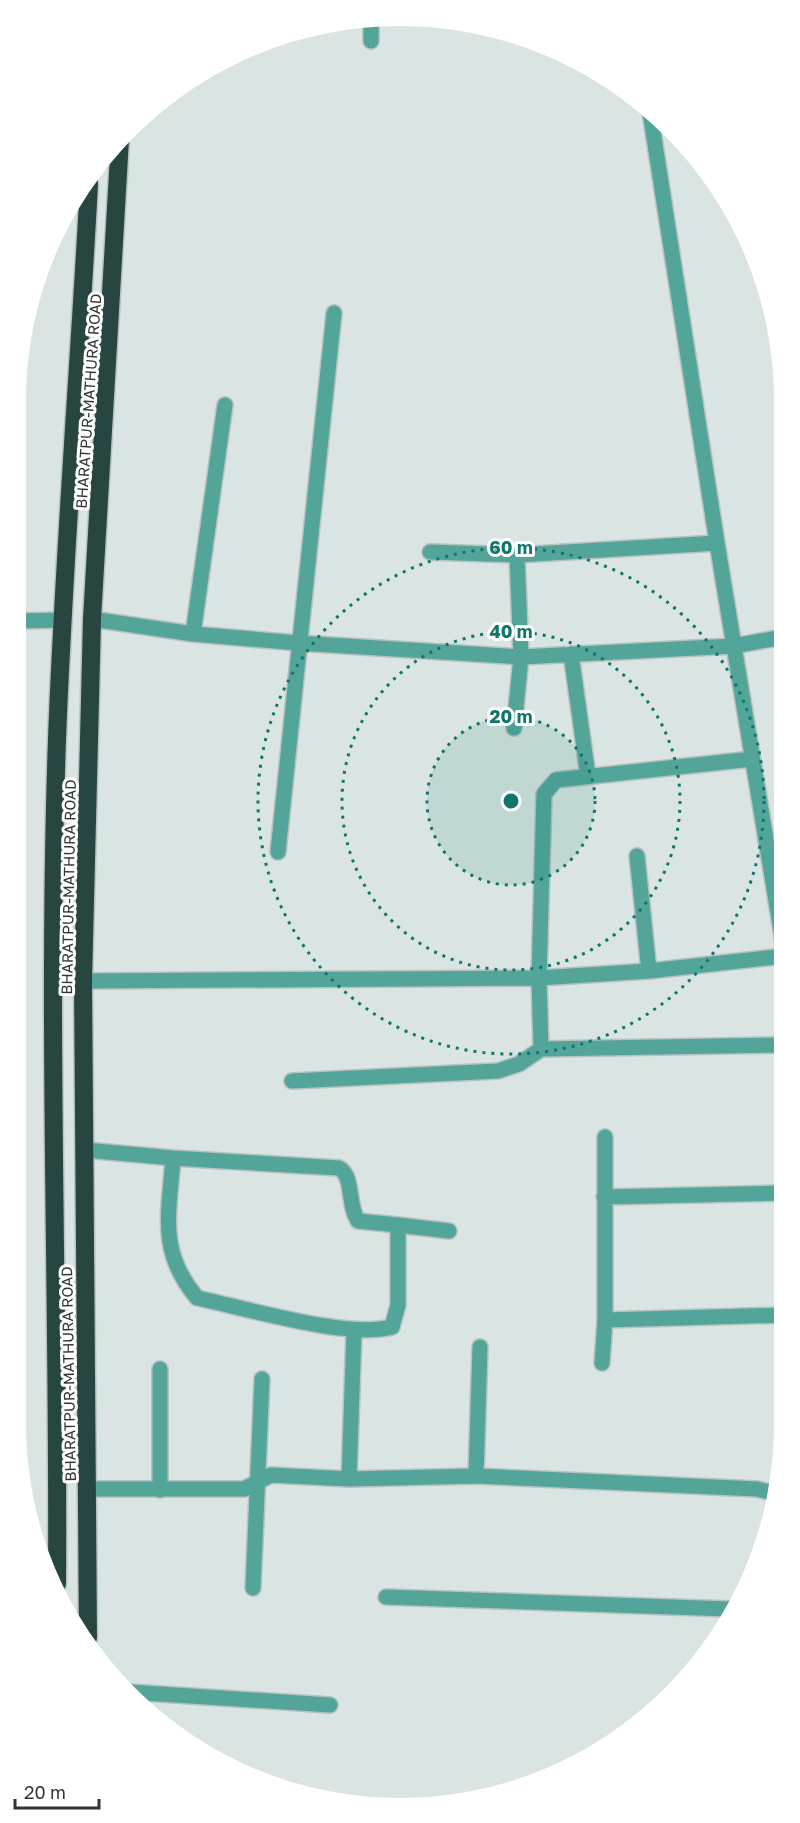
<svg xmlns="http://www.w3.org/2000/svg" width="800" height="1823" font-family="'Golos Text',sans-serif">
	<rect width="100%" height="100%" fill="#dae5e3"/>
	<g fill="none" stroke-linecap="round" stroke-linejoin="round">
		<defs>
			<path id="street" d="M371,41v-24
				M650,112l67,431 67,406
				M430,552l87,3 200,-12
				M92,619l101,15 105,9 223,14 213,-11 49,-9
				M15,621l49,-1
				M193,634l32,-229
				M571,654l17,122
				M514,728l7,-71 -4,-102
				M278,852l56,-539
				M637,856l12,115
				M83,981l456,-3 110,-7 135,-15
				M541,1049l243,-4
				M292,1081l206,-10 21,-7 22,-15 -2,-71 5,-184 12,-14 196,-21
				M85,1150l88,8 166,10c15,8 8,36 19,53l40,4
				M173,1158c-4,57 -15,93 24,140 48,10 151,41 195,29l6,-22v-80l51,6
				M604,1197l180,-4
				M605,1320l180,-5
				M602,1363l3,-43v-183
				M476,1476l4,-129
				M349,1479l5,-148
				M87,1489h157l27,-14 78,4 127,-3 281,13 16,4
				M160,1490v-121
				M253,1588l9,-209
				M386,1597l343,12
				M129,1692l201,13"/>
			<path id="highway" d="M57,1584c2,-281 -10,-563 0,-845 7,-185 22,-370 32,-555
				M88,1638l-5,-657 9,-362 28,-480"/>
		</defs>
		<use href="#street" stroke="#b8c2c0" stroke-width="18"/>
		<use href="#highway" stroke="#b8c2c0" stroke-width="21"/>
		<use href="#street" stroke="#53a59a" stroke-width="15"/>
		<use href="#highway" stroke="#284641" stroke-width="18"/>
	</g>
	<circle cx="511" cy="801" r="84" fill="#0f766e" fill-opacity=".12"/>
	<g fill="none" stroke="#0f766e" stroke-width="3" stroke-dasharray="3 6">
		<circle cx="511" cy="801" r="84"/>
		<circle cx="511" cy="801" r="169"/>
		<circle cx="511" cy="801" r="253"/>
	</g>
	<g text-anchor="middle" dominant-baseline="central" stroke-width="6" stroke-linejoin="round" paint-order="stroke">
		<g font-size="15" fill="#313535" stroke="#fff">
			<text transform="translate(88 401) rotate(-86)">BHARATPUR-MATHURA ROAD</text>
			<text transform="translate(68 887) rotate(-89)">BHARATPUR-MATHURA ROAD</text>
			<text transform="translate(68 1374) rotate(-91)">BHARATPUR-MATHURA ROAD</text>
		</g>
	</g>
	<path d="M0 0H800V1823H0ZM400 26H400A374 374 0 0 1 774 400V1424A374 374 0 0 1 400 1798H400A374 374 0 0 1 26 1424V400A374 374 0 0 1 400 26Z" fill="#fff" fill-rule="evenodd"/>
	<circle cx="511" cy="801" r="9" fill="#0f766e" stroke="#fff" stroke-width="3"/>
	<g font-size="18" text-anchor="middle" font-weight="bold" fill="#0f766e" stroke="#fff" stroke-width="6" stroke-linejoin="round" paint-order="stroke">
		<text x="511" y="554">60 m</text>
		<text x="511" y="638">40 m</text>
		<text x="511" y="723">20 m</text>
	</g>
	<path d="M15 1799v9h84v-9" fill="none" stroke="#313535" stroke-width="3"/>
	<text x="24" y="1799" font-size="18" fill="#313535" stroke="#ffffff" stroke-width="4.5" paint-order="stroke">20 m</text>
</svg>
